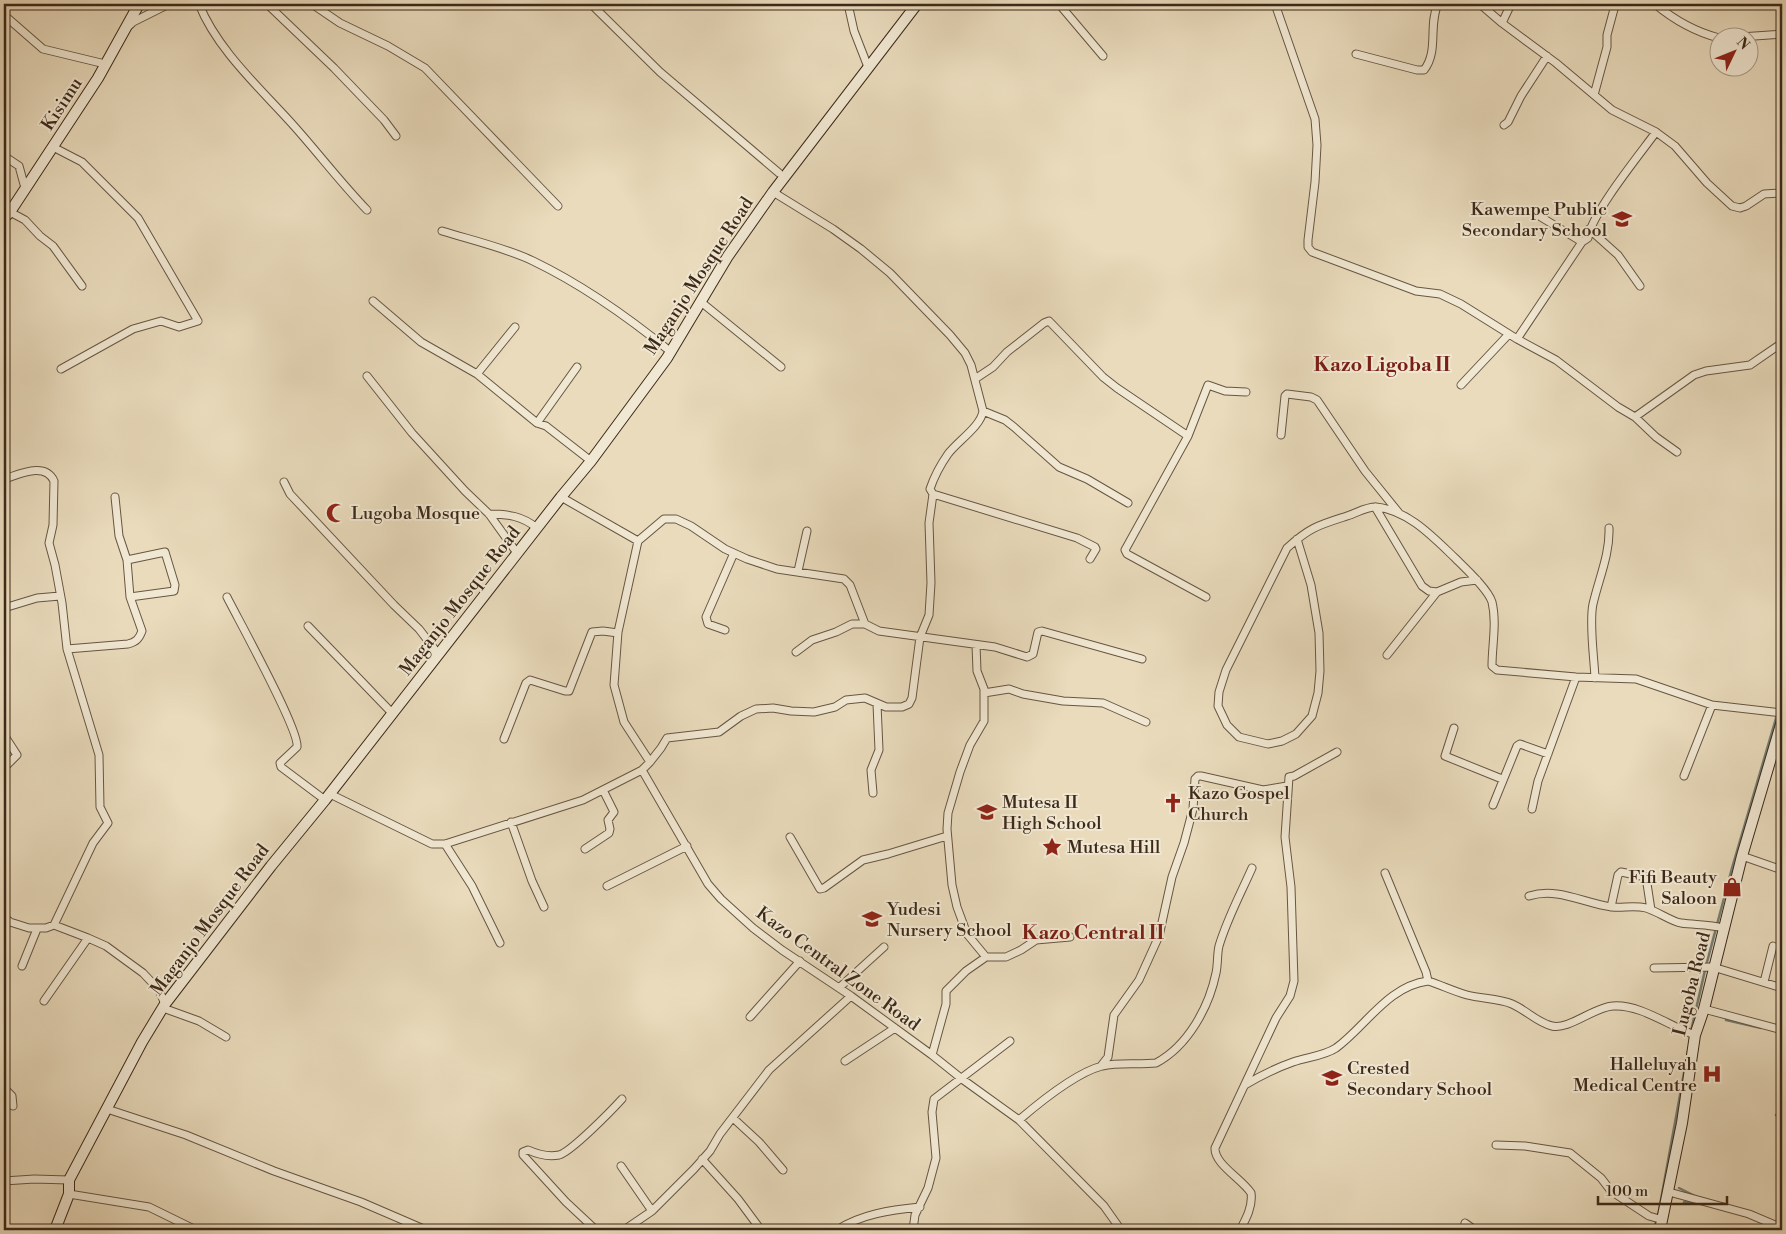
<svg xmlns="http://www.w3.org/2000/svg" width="1786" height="1234" font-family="'Libre Bodoni',serif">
	<rect width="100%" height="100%" fill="#e9dbbc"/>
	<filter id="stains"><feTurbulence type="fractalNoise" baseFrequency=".004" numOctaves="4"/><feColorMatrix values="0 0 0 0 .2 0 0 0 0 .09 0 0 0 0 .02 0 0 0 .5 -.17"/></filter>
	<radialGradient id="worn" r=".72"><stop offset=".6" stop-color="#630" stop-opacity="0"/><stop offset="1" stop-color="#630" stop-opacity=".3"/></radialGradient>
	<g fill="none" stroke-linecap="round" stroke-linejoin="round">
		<path stroke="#748078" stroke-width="2.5" d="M1726,1020l35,8
			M1691,1031l15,-65 26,-98 50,-170
			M1776,1115l6,1
			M1679,1188l16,8
			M1684,1202h11
			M1658,1216l30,-165
			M1654,1230l2,-8"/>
		<defs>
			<path id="street" d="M199,4c18,46 63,86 95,122 25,28 47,57 73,84
				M267,4l67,64 50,52 12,16
				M312,4l28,19 48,23 37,22 133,138
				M591,4l69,68 119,101
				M848,4l6,27 14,36
				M1059,4l44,52
				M1275,4l40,115 2,26 -2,37 -7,58v7l4,5 104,39 24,3 21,10 56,35 39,21 62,47 17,10 59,-42 12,-4 44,-6 32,-22
				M1480,4l22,19 54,40 56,47 44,22 19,14 32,37 25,23 8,2 6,-2 18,-12 18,-1
				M1655,4c18,15 41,28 64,34
				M4,15l39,34 58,14 3,3
				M1502,23l9,-19
				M130,25l3,-3 36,-18
				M1726,38l56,-4
				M1356,54l61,16h7c15,-19 4,-45 14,-66
				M1594,95l13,-48v-12l7,-26
				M1782,113l-1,8 1,15
				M1504,125l4,-3 13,-26 26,-40
				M53,147l29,15 56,56 60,103 -19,6 -18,-6 -28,8 -72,40
				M4,156l15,10 6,22
				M1531,211l51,31
				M10,212l15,8 15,16 13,10 29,40
				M1589,229l29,26 22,31
				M442,231c29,9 64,17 91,30 50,24 95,56 138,91
				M373,301l48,41 56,32 60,49 9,3 45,35
				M701,302l80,65
				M1517,339l65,-97 6,-4c3,-24 52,-84 68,-106
				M477,374l38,-47
				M367,376l45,57 53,58 24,23 28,39
				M975,379l18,-12 14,-15 37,-29 5,-2 54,56 14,11 71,48
				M1461,385l48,-51
				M983,411l22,9 9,7 45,40 28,12 41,24
				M1635,417l21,20 21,15
				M537,423l40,-56
				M1281,435l4,-39 2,-2 24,3 6,3 48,71 34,42
				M4,479c14,-4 41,-18 50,2l-1,44 -4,18 6,22 7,38 5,46 32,106 1,52 8,16 -15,20 -39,82
				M284,482l6,12 104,111 25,24 20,26
				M933,494l144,44 18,9 1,2 -6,10
				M561,497l77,44 26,-22h12l15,7 34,23 22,10 30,10 67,10 6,6 15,39 14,7 116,16 32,10 6,-3 5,-22 4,-1 100,28
				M1375,507l47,79 7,5 8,1
				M489,514c19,0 33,2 48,14
				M1297,539l14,46 8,48 1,38 -2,22 -6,23 -16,18 -14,7 -14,3 -29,-7 -12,-12 -9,-19 1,-14 7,-22 61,-122c23,-21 32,-23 60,-32 10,-3 18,-9 29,-9 32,3 57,30 79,51 10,10 33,31 37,44 5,21 0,43 0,64l5,4 79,7 60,2 76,26 70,8
				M638,541l-20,91 -4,53 10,37 26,40 -8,8
				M127,560l38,-8 10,33 -1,6 -44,6
				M798,571l9,-40
				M227,597c11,22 73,134 70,150l-17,16 1,4 44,33
				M1206,597l-79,-43 -2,-4 63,-114 20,-51 17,6 21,1
				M4,608l33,-10 23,-2
				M308,626l84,87
				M725,630l-17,-6 -2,-7 28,-64
				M976,645l1,26 7,18v32l-14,24 -10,27 -12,41 -1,16 5,56 5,22 10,27 19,23
				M67,649l61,-5c8,-2 11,-5 14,-13l-12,-34 -3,-37 -8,-24 -4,-39
				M796,652l16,-12 24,-8 16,-8h13
				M1387,655l50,-63 24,-10 16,-2
				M1595,678c-1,-21 -6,-56 -2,-74 6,-26 17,-50 16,-76
				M984,693l25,-4 14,5 40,7 40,2 43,19
				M1454,728l-9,28 57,23
				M4,735l13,20 -13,13
				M504,739l22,-56 4,-3 35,11h4l23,-59 11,-1 15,2
				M650,762l11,-14 6,-10 52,-6 22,-16 15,-7 17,-1 18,3 23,1 21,-5 11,-7 19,-2 21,9h16l7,-3 3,-6 8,-61 9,-22 2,-32 -2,-60 4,-29 -3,-5c4,-12 11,-25 18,-35 10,-13 33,-28 35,-43l-12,-46 -6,-12 -15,-18 -60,-62 -29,-24 -28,-20 -60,-37
				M1684,776l28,-71
				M873,793l-2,-23 8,-20 -2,-46
				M330,794l102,50h13l138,-44 59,-30 66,114 13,15 32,29 29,22 69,46 81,59 30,24 57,41 85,86 17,24
				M1493,805l24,-59 3,-2 28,10
				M1532,809l6,-28 38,-104
				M511,822l21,59 12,26
				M790,837l30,52 4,-1 39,-28 25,-6 59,-18
				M445,844l27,42 28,57
				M585,849l24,-16 1,-4 -2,-9 6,-8 -11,-22
				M1742,856l40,14
				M1385,873l41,99 2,9c13,4 25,10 39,14 15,4 31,3 45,9 14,6 26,19 40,22 17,4 42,-19 61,-20 27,-2 56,20 82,29
				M607,886l80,-40
				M1529,896c29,-9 54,7 83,11 12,1 22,-2 34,1 11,3 26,14 35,15 14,2 28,1 42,5
				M1611,907l7,-32 3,-3 25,5 5,33
				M4,917l6,5 19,6h17l8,-3 34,13 18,8 37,27 16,17 6,14
				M22,966l15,-37
				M1654,968l59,-1 69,21
				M1764,982l9,-36
				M840,987l44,-40
				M44,1001l44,-63
				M163,1008l36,13 27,16
				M1704,1009l78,21
				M750,1017l50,-56
				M932,1055l14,-51v-13l20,-20 20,-14h20l15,-7 15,-10 34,-3
				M845,1061l50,-33
				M1101,1066l7,-9 6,-42 25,-35 20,-44 13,-59 12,-34 9,-34 2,-30 3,-3h3l62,14 24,-4
				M1245,1085c15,-9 31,-17 48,-23 14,-5 31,-6 43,-14 30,-22 52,-62 92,-67
				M4,1088l8,8 1,10
				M107,1109l79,26 88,36 87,31 65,28
				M733,1118l26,24 24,28
				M1019,1120c21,-18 56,-47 83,-54 17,-4 36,-1 54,-3 32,-17 53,-56 60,-90 2,-9 1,-19 3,-27 8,-27 22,-53 33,-78
				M1496,1145l29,1 45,7 31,25 10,13 38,25 14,4
				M702,1159l36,40 23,31
				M621,1166l31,45
				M4,1181l30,-2 35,1
				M1669,1192l80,22 33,14
				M69,1194l80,13 47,23
				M1465,1223l10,7
				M596,1230l-30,-28 -43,-47v-3l5,-2c9,4 21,7 31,5 12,-3 53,-45 63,-56
				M624,1230l28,-19 42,-42 16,-18 10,-17 49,-64 82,-74
				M837,1230c24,-16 54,-20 83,-23
				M913,1230l2,-15 13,-27 8,-30 -4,-46 2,-13 76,-58
				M1240,1230c6,-11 13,-24 11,-37 -9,-14 -37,-29 -36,-45l61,-130 14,-22 4,-15 -3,-94 -6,-50 4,-60 5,-1 43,-24"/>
			<path id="secondary" d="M4,218l6,-6 88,-134 41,-74
				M55,1230l14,-36v-14l73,-138 23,-38 106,-138 54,-66 236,-303 30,-36 76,-103 61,-102 45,-64 144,-188
				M1660,1230l22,-107 13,-88 9,-26 38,-153 40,-135"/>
		</defs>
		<use href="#street" stroke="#675642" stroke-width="9"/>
		<use href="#secondary" stroke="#3c2919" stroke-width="12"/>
		<use href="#street" stroke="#f1e8d3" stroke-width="7"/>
		<use href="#secondary" stroke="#f1e8d3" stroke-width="10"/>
	</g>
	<defs>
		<symbol id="school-bare" viewBox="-9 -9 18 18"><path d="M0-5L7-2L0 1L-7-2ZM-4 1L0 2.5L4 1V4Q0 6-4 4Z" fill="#8f2418" stroke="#f1e8d3" stroke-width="2.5" paint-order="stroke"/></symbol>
		<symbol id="mosque-bare" viewBox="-9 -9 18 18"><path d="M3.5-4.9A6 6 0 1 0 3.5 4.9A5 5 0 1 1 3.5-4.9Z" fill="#8f2418" stroke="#f1e8d3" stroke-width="2.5" paint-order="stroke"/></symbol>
		<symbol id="church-bare" viewBox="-9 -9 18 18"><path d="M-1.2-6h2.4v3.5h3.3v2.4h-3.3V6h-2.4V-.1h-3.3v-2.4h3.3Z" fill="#8f2418" stroke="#f1e8d3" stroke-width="2.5" paint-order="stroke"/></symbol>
		<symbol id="sight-bare" viewBox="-9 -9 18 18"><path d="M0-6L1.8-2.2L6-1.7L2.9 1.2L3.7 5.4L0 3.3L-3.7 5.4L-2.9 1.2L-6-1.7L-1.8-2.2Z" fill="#8f2418" stroke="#f1e8d3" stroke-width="2.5" paint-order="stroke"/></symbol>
		<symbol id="shop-bare" viewBox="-9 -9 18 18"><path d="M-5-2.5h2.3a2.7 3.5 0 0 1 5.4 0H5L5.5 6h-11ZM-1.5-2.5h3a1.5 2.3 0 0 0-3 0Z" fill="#8f2418" stroke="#f1e8d3" stroke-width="2.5" paint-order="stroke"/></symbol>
		<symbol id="hospital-bare" viewBox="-9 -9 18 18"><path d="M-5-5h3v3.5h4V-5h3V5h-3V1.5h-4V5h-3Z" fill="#8f2418" stroke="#f1e8d3" stroke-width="2.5" paint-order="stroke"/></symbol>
	</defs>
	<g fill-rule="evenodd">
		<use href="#school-bare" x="1608" y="205" width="28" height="28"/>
		<use href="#mosque-bare" x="322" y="499" width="28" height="28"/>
		<use href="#church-bare" x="1159" y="789" width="28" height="28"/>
		<use href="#school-bare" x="973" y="798" width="28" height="28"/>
		<use href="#sight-bare" x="1038" y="833" width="28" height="28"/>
		<use href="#shop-bare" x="1718" y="873" width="28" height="28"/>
		<use href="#school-bare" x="858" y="905" width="28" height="28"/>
		<use href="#hospital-bare" x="1698" y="1060" width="28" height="28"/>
		<use href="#school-bare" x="1318" y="1064" width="28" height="28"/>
	</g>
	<g text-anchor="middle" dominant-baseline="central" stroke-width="4" stroke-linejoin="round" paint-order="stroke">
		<g font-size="18" fill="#3c2919" stroke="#f1e8d3">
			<text transform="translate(62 104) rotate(-57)">Kisimu</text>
			<text transform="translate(699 276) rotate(-57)">Maganjo Mosque Road</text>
			<text transform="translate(460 601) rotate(-52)">Maganjo Mosque Road</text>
			<text transform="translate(210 920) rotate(-53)">Maganjo Mosque Road</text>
			<text transform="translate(838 969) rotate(36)">Kazo Central Zone Road</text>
			<text transform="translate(1692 984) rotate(-76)">Lugoba Road</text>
		</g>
		<g font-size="18" fill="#3c2919" stroke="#f1e8d3" text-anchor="start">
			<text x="1607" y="209" text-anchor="end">Kawempe Public<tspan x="1607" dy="21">Secondary School</tspan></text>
			<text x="351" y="513">Lugoba Mosque</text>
			<text x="1188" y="793">Kazo Gospel<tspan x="1188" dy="21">Church</tspan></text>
			<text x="1002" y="802">Mutesa II<tspan x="1002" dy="21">High School</tspan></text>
			<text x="1067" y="847">Mutesa Hill</text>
			<text x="1717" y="877" text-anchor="end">Fifi Beauty<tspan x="1717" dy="21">Saloon</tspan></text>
			<text x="887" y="909">Yudesi<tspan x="887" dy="21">Nursery School</tspan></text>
			<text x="1697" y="1064" text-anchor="end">Halleluyah<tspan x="1697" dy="21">Medical Centre</tspan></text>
			<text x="1347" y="1068">Crested<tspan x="1347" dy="21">Secondary School</tspan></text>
		</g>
		<g font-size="20" font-weight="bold" fill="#7a1f14" stroke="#f1e8d3">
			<text x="1382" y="365">Kazo Ligoba II</text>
			<text x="1093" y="933">Kazo Central II</text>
		</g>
	</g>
	<rect width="1786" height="1234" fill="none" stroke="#e9dbbc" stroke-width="20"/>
	<rect x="5" y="5" width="1776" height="1224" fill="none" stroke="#3c2919" stroke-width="2.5"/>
	<rect x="10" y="10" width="1766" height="1214" fill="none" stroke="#3c2919"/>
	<g transform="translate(1734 52) rotate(47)"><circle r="24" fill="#f1e8d3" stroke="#a99c89"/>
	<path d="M0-4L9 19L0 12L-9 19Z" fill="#8f2418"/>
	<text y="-8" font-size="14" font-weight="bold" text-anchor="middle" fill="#3c2919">N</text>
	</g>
	<path d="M1598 1196v8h129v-8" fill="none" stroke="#3c2919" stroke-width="2.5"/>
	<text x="1606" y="1196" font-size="15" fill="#3c2919" stroke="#f1e8d3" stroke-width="4" paint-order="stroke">100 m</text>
	<rect width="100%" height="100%" filter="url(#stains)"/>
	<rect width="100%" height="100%" fill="url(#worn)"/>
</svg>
